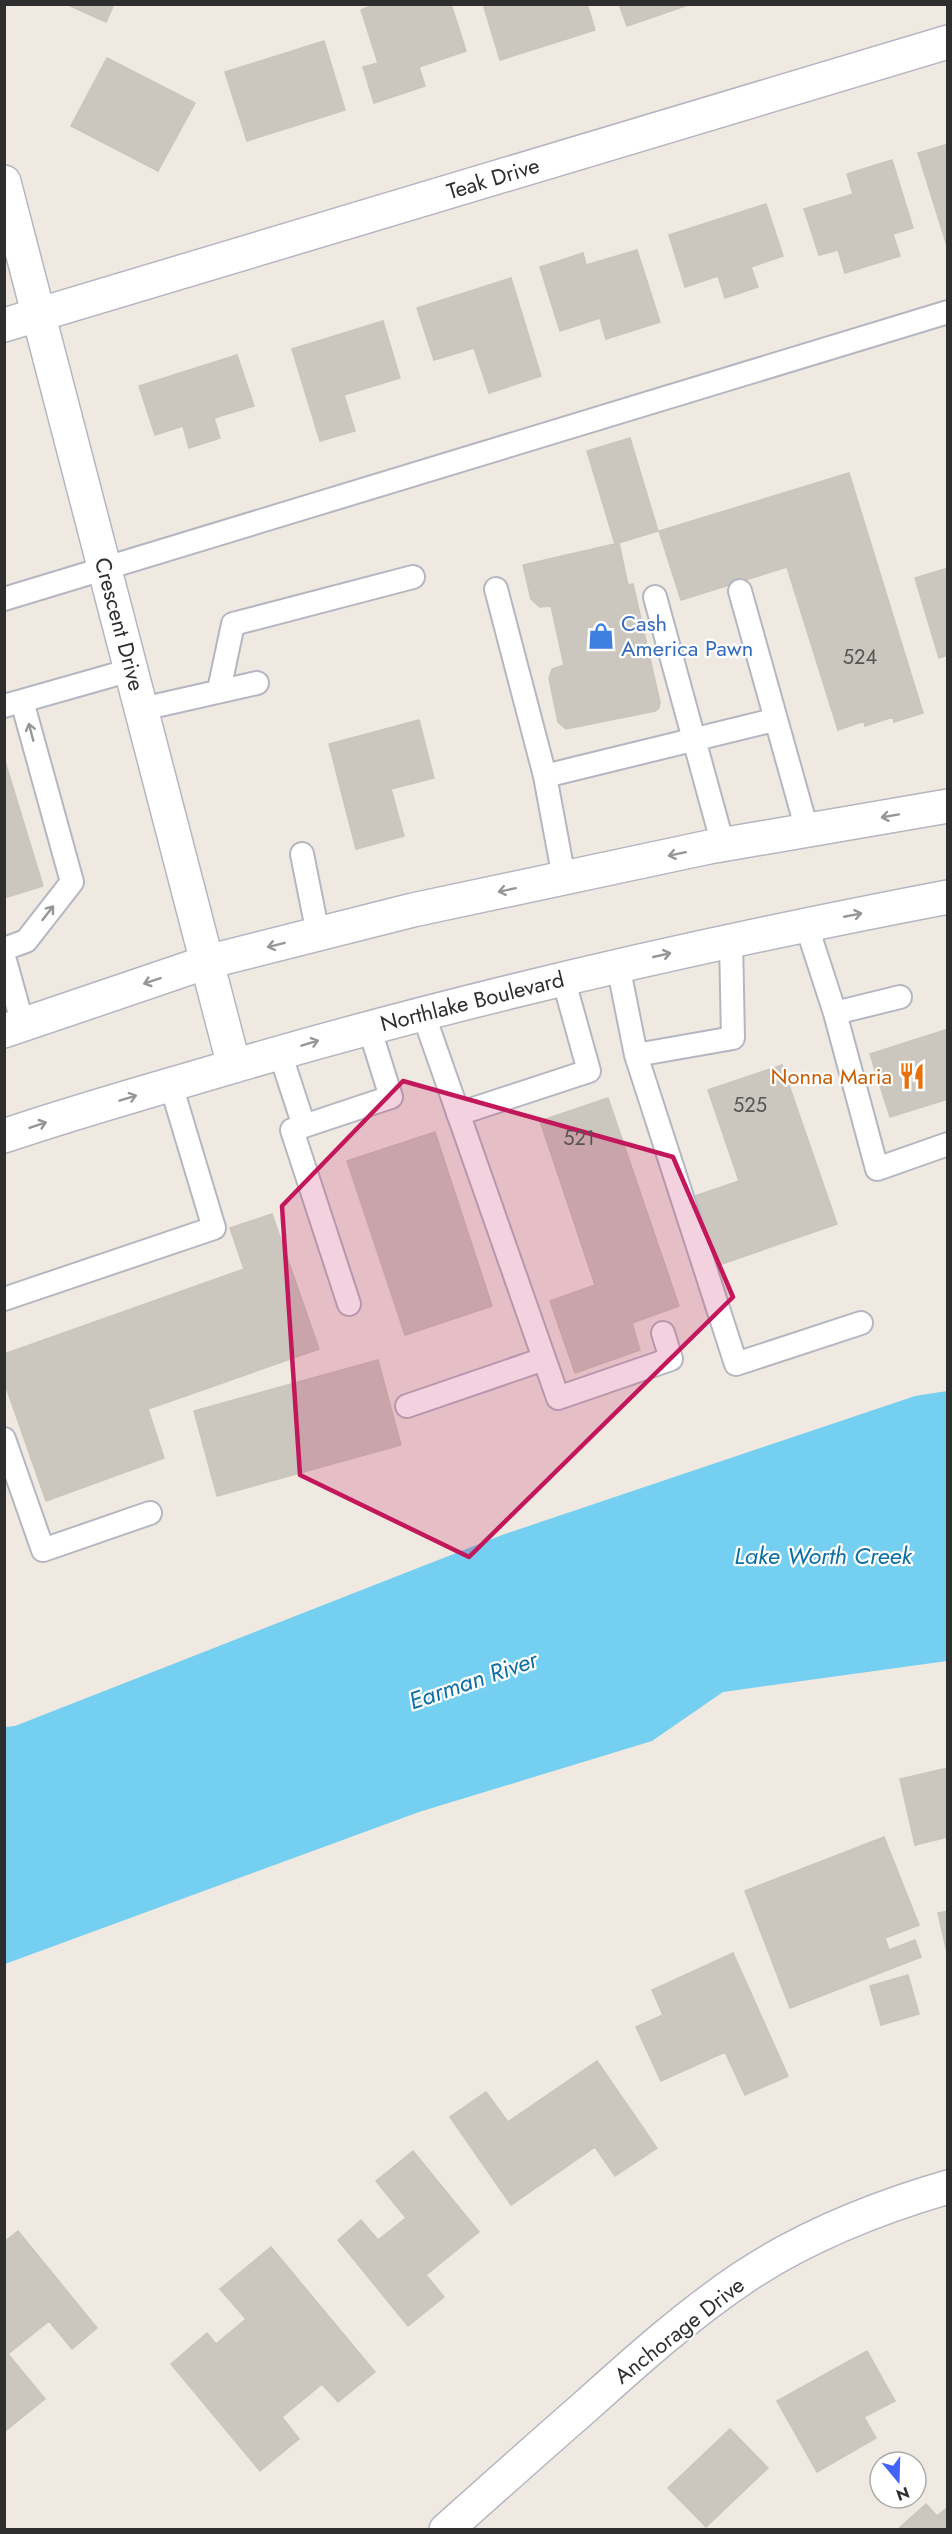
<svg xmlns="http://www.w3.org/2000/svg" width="952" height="2534" font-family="Jost,sans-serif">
	<rect width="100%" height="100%" fill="#efe9e1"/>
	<path fill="#75cff0" d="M947,1391v270l-224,31 -71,49 -233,71 -414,152v-237l10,-1 487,-191 413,-139z"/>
	<path fill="#cbc7bf" stroke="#cbc5ba" stroke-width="1.5" d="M66,4h48l-8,18z
		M376,4h75l15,47 -47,16 6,19 -51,17 -11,-36 15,-4 -17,-53z
		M493,4h94l8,26 -95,30 -16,-53z
		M619,4h72l-64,22z
		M324,41l21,69 -98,31 -22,-69z
		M107,58l88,45 -37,68 -87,-45z
		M948,144v105l-30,-96z
		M892,160l21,68 -20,6 7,22 -55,17 -7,-23 -19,5 -15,-46 49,-15 -6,-20z
		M766,204l17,52 -32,11 7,20 -33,11 -7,-22 -33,11 -16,-52z
		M637,250l23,72 -54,17 -6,-21 -40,13 -20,-64 43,-14 3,12z
		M511,278l30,98 -52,17 -15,-45 -40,12 -17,-52z
		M383,321l17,57 -56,17 11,36 -35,10 -28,-92z
		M237,355l17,51 -40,12 6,20 -31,10 -6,-22 -28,9 -16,-49z
		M630,438l28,93 -43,13 -28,-93z
		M849,473l74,240 -29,9 -1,-5 -28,9 -1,-5 -26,9 -51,-163 -106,33 -22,-69z
		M619,543l9,42 5,-1 27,118 -1,6 -4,3 -89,18 -8,-7 -9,-44 3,-9 12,-4 -13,-59 -11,1 -9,-8 -8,-34z
		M948,568v87l-9,3 -24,-80z
		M419,720l15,58 -43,11 13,47 -48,13 -27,-105z
		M4,758l39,128 -39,12z
		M948,1029v70l-58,18 -20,-63z
		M782,1065l55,159 -118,41 -24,-69 44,-15 -31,-91z
		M608,1098l71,208 -47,17 8,27 -65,23 -25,-72 45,-16 -55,-164z
		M435,1132l57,174 -87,29 -58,-174z
		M272,1214l47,135 -171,60 16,49 -118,43 -42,-120v-27l240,-85 -14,-41z
		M378,1360l23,85 -184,51 -23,-85z
		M948,1768v69l-33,8 -15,-66z
		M884,1837l35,88 -34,13 4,12 26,-10 6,17 -131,51 -45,-117z
		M948,1911v46l-10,-44z
		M733,1953l55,123 -43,19 -20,-43 -64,29 -25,-54 27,-12 -11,-25z
		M908,1975l11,39 -38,11 -11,-39z
		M597,2061l60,87 -42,28 -20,-29 -84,58 -61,-88 36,-25 22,30z
		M413,2151l66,81 -53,43 18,22 -36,29 -70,-86 23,-20 17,20 28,-22 -30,-37z
		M18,2231l79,97 -25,21 -23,-28 -41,33 37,45 -41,33v-190z
		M271,2247l104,125 -37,30 -16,-18 -40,33 17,22 -39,32 -89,-107 36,-31 9,11 30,-25 -26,-30z
		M867,2351l28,50 -31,16 12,21 -59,34 -40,-71z
		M730,2429l38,39 -62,59 -38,-39z
		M926,2504l11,12 11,-9v23h-51z"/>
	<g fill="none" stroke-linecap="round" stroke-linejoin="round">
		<defs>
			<path id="lane" d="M496,589l49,187
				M740,591l67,239
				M655,597l68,248
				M4,599l944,-287
				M219,690l14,-66 180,-47
				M4,706l127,-36
				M142,709l115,-26
				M302,854l16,80
				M564,878l-19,-102 229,-56
				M806,924l29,89 42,156 71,-25
				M4,949l22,-8 46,-59 -50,-181
				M4,957l19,68
				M618,965l18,90 97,-17 -2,-98
				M423,1013l135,385 113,-39 -8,-26
				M835,1013l65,-16
				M280,1053l24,73
				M636,1055l100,309 125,-41
				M458,1114l131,-43 -26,-93
				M4,1299l210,-71 -43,-143
				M349,1304l-57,-174 99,-33 -22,-70
				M407,1406l137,-47
				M4,1439l39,111 107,-37"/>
			<path id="street" d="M4,182l230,884
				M4,325l944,-283
				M446,2530c47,-42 93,-83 140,-124 50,-45 99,-89 155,-127 62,-42 135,-71 207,-92"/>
			<path id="secondary" d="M4,1031l203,-69 206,-52 296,-63 239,-41
				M4,1136c76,-26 153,-47 230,-70 235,-69 473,-123 714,-169"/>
		</defs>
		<use href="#lane" stroke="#b4b7c1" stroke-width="26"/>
		<use href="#street" stroke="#b4b7c1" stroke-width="36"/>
		<use href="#secondary" stroke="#b4b7c1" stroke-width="36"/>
		<use href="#lane" stroke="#fff" stroke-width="22"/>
		<use href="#street" stroke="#fff" stroke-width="33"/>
		<use href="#secondary" stroke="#fff" stroke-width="33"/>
	</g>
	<defs><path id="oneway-shaft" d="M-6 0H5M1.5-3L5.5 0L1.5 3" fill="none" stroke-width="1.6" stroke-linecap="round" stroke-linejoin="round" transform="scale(1.5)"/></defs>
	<g stroke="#969696">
		<use href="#oneway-shaft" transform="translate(31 732) rotate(-105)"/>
		<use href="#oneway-shaft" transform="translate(890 816) rotate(170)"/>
		<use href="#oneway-shaft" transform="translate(677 854) rotate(168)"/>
		<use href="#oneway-shaft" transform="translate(507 890) rotate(168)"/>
		<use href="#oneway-shaft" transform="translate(48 913) rotate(-52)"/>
		<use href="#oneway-shaft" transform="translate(853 915) rotate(-11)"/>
		<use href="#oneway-shaft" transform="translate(276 945) rotate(166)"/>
		<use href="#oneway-shaft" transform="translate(662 955) rotate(-13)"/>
		<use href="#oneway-shaft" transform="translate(152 981) rotate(161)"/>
		<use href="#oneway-shaft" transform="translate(310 1043) rotate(-17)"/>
		<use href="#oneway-shaft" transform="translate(128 1098) rotate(-17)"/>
		<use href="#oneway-shaft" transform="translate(38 1125) rotate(-19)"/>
	</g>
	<path fill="#c2185b" fill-opacity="0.2" stroke="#c2185b" stroke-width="4.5" stroke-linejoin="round" d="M403,1081l270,76 60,140 -264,260 -169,-82 -18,-269z"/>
	<defs>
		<symbol id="shop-bare" viewBox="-9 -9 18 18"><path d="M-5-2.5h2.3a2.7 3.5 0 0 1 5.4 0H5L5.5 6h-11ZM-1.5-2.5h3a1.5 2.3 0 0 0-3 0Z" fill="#3f7fe0" stroke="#fff" stroke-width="2.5" paint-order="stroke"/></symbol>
		<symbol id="restaurant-bare" viewBox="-9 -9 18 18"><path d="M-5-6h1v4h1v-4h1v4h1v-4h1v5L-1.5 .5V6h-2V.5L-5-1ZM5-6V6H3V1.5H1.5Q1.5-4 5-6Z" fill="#e8710a" stroke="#fff" stroke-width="2.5" paint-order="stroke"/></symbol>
	</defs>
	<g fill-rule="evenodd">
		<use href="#shop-bare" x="582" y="617" width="38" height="38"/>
		<use href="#restaurant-bare" x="893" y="1057" width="38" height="38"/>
	</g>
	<g text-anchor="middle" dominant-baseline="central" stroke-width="4.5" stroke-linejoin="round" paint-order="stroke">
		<g font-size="20" fill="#555452">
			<text x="860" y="657">524</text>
			<text x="750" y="1105">525</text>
			<text x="579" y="1138">521</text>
		</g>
		<g font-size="22" fill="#2e2e2e" stroke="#fff">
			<text transform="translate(493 178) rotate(-17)">Teak Drive</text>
			<text transform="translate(120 624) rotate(75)">Crescent Drive</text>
			<text transform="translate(472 1001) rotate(-14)">Northlake Boulevard</text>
			<text transform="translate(679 2330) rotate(-38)">Anchorage Drive</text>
		</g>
		<g font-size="22" fill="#366cbe" stroke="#fff" text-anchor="start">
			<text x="621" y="623">Cash<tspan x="621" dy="25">America Pawn</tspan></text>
		</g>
		<g font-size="22" fill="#c56008" stroke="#fff" text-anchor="end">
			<text x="892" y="1076">Nonna Maria</text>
		</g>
		<g font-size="24" font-style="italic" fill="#0d6fa3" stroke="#fff">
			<text x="823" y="1555">Lake Worth Creek</text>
			<text transform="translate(473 1680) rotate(-19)">Earman River</text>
		</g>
	</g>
	<rect width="952" height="2534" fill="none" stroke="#2e2e2e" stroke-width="12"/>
	<g transform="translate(898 2480) rotate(161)"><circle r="28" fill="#ffffff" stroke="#ababab" stroke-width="1.5"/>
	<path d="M0-4.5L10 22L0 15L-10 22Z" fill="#4264fb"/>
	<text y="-9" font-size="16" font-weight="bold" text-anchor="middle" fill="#2e2e2e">N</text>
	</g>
</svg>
